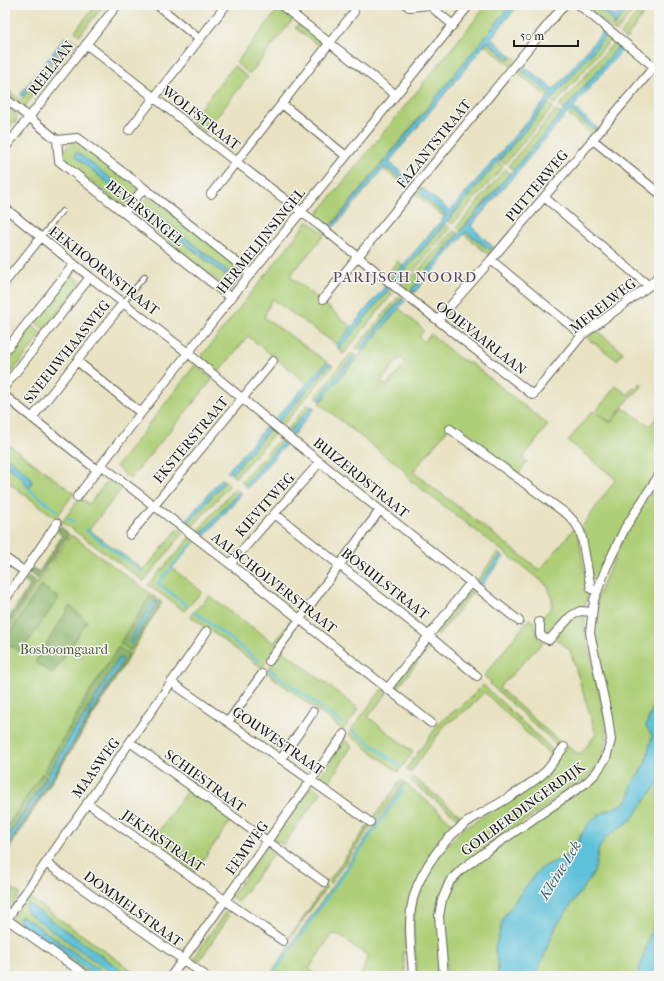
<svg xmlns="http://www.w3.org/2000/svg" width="664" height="981" font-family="'IM FELL French Canon',serif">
	<rect width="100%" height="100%" fill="#f6f6f2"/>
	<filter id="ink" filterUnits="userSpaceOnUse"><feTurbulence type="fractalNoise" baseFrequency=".025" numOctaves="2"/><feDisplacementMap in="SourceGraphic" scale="8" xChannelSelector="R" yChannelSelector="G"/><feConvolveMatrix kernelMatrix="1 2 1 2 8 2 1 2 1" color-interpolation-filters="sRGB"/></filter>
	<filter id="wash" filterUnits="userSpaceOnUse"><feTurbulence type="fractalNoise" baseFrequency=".012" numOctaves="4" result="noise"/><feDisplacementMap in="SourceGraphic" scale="16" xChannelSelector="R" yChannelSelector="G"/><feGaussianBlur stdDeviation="0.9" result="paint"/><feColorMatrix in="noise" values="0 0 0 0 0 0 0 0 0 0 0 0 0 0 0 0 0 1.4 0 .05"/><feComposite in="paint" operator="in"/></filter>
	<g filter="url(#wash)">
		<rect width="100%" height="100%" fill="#e9e3c4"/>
		<path fill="#aecf77" stroke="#65764a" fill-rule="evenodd" d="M96,5h8l-24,30 -5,-4z
			M487,5h24l-182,223 -14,-11z
			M584,5h10l20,16v5l16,-21h8l-22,27z
			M643,5h7l-24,34 -6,-4z
			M280,7l14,11 -44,56 -14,-11z
			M299,24l25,19 -3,4 -26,-19z
			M603,29l10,8 -58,67 -4,-4 55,-64 -2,-3 -3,-1z
			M71,38l4,4 -51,65 -19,-15v-4l16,12z
			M616,40l9,8 -2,3v-2l-5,-2 -55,64 -4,-5z
			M487,42l21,17h2l1,-3 6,3 -6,7 -26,-21z
			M518,63l6,3 -3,1v3l30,24 -3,3 -33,-26z
			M234,66l14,11 -44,56 -14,-12z
			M548,103l5,4 -48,57 -5,-4z
			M5,106l12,10 -1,7 -3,-1 -8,10v-15l1,-2 -1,-1z
			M570,110l23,19 3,-2 2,3 -6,5 -25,-22z
			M555,111l6,3 -48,56 -4,-5z
			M78,140l61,49 -15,19 -61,-50 -1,-5 10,-12z
			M498,161l5,6 -50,57 -5,-3z
			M385,167l23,16 2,-3 6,3 -5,6 -28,-20z
			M505,169l5,4 -50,58 -3,-4z
			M418,187l6,3h-3l-1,3 26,22 -2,2 -30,-24z
			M149,196l96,76 -15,19 -96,-76zM154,212l75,60v1l-3,3 -75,-59 -1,-3z
			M308,221l17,13 -35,42 62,51 -15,18 -65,-46 -8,18 63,45 -19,22 -60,-48 -30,37 -18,-15z
			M445,224l5,4 -49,58 -15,-11 12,-14 5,5 -10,11 4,2z
			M453,231l5,2 -47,57 4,2 -3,2 -8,-7z
			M466,232l24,18 2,-4 4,3 -6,7 -26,-22z
			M71,275l10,7 -36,48 -11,-9z
			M389,289l4,4 -50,62 -4,-6z
			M399,296l3,1 -43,52 -4,-1z
			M399,308l25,22 -5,7 5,5 7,-8 28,24 13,6 76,61 -25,33 4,4 -9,12 -68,-48 -37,46 127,98 36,-44 1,2 12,66 -5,13 1,25 20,86 2,22 -4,17 -9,14 -10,9 -101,70 -44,48 2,78h-24l-4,-52 3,-24 6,-17 10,-19 15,-19 16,-16 60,-37 44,-46 13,9 16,-21 -26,-84 -16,-13 -12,-5 -2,-13 12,-12v-8l-4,-13 -138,-106c-5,-9 -11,-18 -21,-21l-70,-56zM400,358l6,6 -20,22 -6,-4z
			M30,324l12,10 -37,47v-25z
			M596,330l27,22 -6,8 -30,-22z
			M351,353l3,2 -36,44 -3,-3z
			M330,364l3,2 -51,60 -4,-3z
			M195,365l18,14 -83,100 -14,-12z
			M640,383l3,2 -8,9h-2l-23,28 -14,-11 20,-25 12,9 5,-8 2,2z
			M308,404l3,3 -22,25 -3,-1z
			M623,408l27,18 9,-12v57l-13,17 -49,94 -4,-2 -12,-52 35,-49 -48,-38 24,-30 19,12z
			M270,429l5,4 -40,45 -3,-4z
			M279,440l4,1 -39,44 -3,-4z
			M5,442l69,51 -18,25 -51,-38z
			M110,478l13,9 -34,43 55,40 34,-41 5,4 -39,48 -82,-59 18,-24 9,6z
			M225,481l5,4 -39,43 -5,-2z
			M659,481v211l-13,33 6,10 -6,27 -14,23 -2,10 -4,7 -8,5 -13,4 -24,23 -6,14 -4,6 -28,13 -7,6 -32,43 -9,33 3,19 -1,8h-49c-2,-18 -6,-41 -6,-59 1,-17 11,-33 22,-46l124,-86 25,-44 -20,-110 5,-36 29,-65z
			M235,488l4,4 -40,44 -3,-3z
			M71,535l91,67 -53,88 -104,166v-223l31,-48z
			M190,538l5,4 -23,26 30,24 -18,19 -36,-26z
			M497,553l4,3 -22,27 -3,-1z
			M471,589l3,2 -36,45 -3,-3z
			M209,596l65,47 18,-24 3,4 -33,45 -72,-52z
			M529,619l5,3 4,14 5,6 -44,46 61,54 -3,3 -67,-61 1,-2 -7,-6z
			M429,642l2,2 -36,48 -3,-3z
			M282,650l77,59 -16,21 -77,-58z
			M483,685l73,68 -4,4 -68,-65 -15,16 -24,17 -35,48 -4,-4 35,-48 24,-18z
			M382,689l5,4 -19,24 45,35 -15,20 -50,-38z
			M346,741l6,5 -25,40 -10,-6z
			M413,777l48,39 -2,3 -48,-38z
			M401,780l3,2 -30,41 -3,-2z
			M659,782v126l-22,68h-101l20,-50 38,-53 5,-25 7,-11 25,-17z
			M405,783l53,45 -23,25 -27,61 -3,18 3,22 -5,-2 3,24h-45l7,-20 -31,-22 -6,1 -22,34 9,7h-49z
			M312,785l9,8 -38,52 -11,-6z
			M189,788l43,31 -38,54 -43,-31z
			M369,824l2,2 -41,58 -2,-2z
			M267,846l7,7 -36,49 -7,-5z
			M5,883l15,11 -15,22z
			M325,885l2,2 -39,54h-2l12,-15z
			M27,896l113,80h-10l-105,-65 91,65h-9l-75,-54 -11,-6 1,7 74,53h-5l-80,-57z
			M225,912l4,4 -31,47 -4,-5z"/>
		<path fill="#8ab268" stroke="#536742" d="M60,526l9,8 -31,45 -10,-7 4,-4 7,4 23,-36 -5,-5z
			M28,577l8,5 -31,48v-6l25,-39 -6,-4z
			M41,585l18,13 -38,54 -16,-9v-3z
			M150,596l11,8 -31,47 -10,-8z
			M70,606l17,15 -34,53 -18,-12z
			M118,647l11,7 -36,60 -2,-1 30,-55h-2l-31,53 -7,-5z
			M80,709l7,4 -13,18 -25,43 -5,-3z
			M90,715l2,1 -38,62 -2,-1z
			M42,773l5,4 -37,57 -5,-4z
			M50,779l2,1 -36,57 -2,-1z"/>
		<path fill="#5dc1da" stroke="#3c6e7b" d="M511,5h7l-27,33 20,18v2l-3,1 -18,-16 -3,-1 -98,120 21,18v2l-2,1 -23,-16 -49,58 -4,3 -1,-1z
			M594,5h7l14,12 10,-12h5l-16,21 -2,-1 2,-3v-1z
			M602,33h2l2,3 -209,243h-2l-2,-2 53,-62 -27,-22 2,-3h3l26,21 101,-117 -30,-24v-3l3,-1 30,24z
			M65,37l2,2 -45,58 -2,-2z
			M619,46l4,3 -50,58 23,20 -2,3 -24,-20 -99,116 21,20 -2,4 -24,-18 -51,60 -4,-2z
			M77,152l47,37 -1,4h-3l-42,-34 -3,-3 1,-3z
			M152,212l77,60 -2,4 -76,-59 -1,-3z
			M386,285l3,4 -50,61 -2,-5z
			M403,297l2,4 -40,47 -3,3 -3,-2z
			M354,355l3,1 -36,45 -3,-2z
			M327,362l3,2 -53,60 -4,-3z
			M312,406l3,2 -22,27 -4,-3z
			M267,426l3,3 -38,45 -5,-2z
			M284,440l4,2 -41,46 -3,-3z
			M5,456l24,19 3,7 -3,7c-6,-11 -13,-17 -24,-24z
			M221,479l4,2 -39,45 -3,-2z
			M239,492l3,2 -39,44 -4,-2z
			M501,555l3,2 -23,29 -3,-2z
			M154,601l3,2 -26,41 -2,-2z
			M119,658l4,2 -70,116 -5,6 -43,69v-9l35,-53 34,-58 12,-16z
			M659,692v90l-28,38 -25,17 -7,11 -5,25 -38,53 -20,50h-39l1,-8 -3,-19 9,-33 32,-43 7,-6 28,-13 4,-6 12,-23 10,-9 29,-14 4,-7 2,-10 14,-23 6,-26 -6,-10z
			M27,905h3l100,71h-14l-91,-65v-2z
			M659,908v68h-22z
			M21,916l11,6 75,54h-11l-75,-53 -2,-4z"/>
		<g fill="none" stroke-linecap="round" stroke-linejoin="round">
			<path stroke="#5dc1da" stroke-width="2.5" d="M29,489l28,22
				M68,518l6,4
				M85,529l58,43
				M187,606l-29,-23 33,-38
				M195,612l64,49
				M269,669l73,54
				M353,731l47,35
				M272,976l132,-188"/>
		</g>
	</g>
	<g filter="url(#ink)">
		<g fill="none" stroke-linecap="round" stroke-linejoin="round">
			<defs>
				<path id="lane" d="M41,237l21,-26
					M123,303l22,-27"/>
				<path id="street" d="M157,5l42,34
					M281,5l115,90
					M407,5l2,2 20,-2 24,20
					M579,5l80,66
					M86,44l150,118 84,64 79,64 134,105 49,-60 67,-49 10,-11
					M5,98l52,42
					M282,104l64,52
					M129,130l97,-125
					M593,140l66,53
					M5,148l112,-143
					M211,194l143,-182
					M544,197l105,89
					M5,208l85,69 98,76 93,78 238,190
					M124,213l20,-25
					M491,260l91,75
					M5,282l36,-45
					M231,298l-172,-137 -2,-21 20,-2 67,50 107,86
					M323,299l241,-294
					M438,320l53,-60 163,-193
					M5,351l69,-87
					M77,361l64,52
					M5,386l85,-109
					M5,396l92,74
					M32,418l91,-115
					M450,429l118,86c7,7 12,13 14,23l9,51 6,2
					M101,465l129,99 201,159
					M77,497l64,-84 90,-115 238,-293
					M275,514l154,122 48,40
					M130,535l143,-174
					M5,558l19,13
					M230,564l90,-102
					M5,600l52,-77
					M539,622l1,3v10l4,3 5,2 22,-24 9,-5 12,1
					M269,661l111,-151
					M171,682l199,140
					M387,689l84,-107
					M228,722l34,-48
					M130,742l194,140
					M281,759l32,-47
					M87,803l196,138
					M46,863l160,113
					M5,918l82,58
					M7,919l200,-288
					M171,976l173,-242
					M413,976c-1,-22 -5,-44 -2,-67 4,-30 27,-64 51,-83 11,-9 24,-15 36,-22 16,-10 34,-20 48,-33 6,-7 12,-16 18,-24
					M444,976l-5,-60 3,-16 8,-19 12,-12 23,-17 101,-69 10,-10 10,-15 5,-18 -3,-22 -18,-85 4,-33 12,-32 19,-40 34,-53"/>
			</defs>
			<use href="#lane" stroke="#646257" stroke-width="6"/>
			<use href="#street" stroke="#646257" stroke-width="10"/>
			<use href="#lane" stroke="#fff" stroke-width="4"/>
			<use href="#street" stroke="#fff" stroke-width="8"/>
		</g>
	</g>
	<g text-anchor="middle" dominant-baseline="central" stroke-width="3" stroke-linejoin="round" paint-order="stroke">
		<g font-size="14" fill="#1c1c1c" stroke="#f6f6f2">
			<text transform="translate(51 68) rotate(-52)">REELAAN</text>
			<text transform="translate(201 118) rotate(38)">WOLFSTRAAT</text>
			<text transform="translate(434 144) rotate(-51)">FAZANTSTRAAT</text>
			<text transform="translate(537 186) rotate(-50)">PUTTERWEG</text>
			<text transform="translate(145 213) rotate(39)">BEVERSINGEL</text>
			<text transform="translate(261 241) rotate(-51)">HERMELIJNSINGEL</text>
			<text transform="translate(104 271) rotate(38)">EEKHOORNSTRAAT</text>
			<text transform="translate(603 306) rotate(-38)">MERELWEG</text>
			<text transform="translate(481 338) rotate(38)">OOIEVAARLAAN</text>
			<text transform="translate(67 352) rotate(-51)">SNEEUWHAASWEG</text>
			<text transform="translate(191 440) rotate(-50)">EKSTERSTRAAT</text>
			<text transform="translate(361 478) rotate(39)">BUIZERDSTRAAT</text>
			<text transform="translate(265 505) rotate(-48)">KIEVITWEG</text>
			<text transform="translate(274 583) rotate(38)">AALSCHOLVERSTRAAT</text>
			<text transform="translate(385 584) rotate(38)">BOSUILSTRAAT</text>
			<text transform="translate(278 741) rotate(35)">GOUWESTRAAT</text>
			<text transform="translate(96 768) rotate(-54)">MAASWEG</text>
			<text transform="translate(205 781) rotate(36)">SCHIESTRAAT</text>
			<text transform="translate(523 809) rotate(-36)">GOILBERDINGERDIJK</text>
			<text transform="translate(163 841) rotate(35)">JEKERSTRAAT</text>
			<text transform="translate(247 848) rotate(-54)">EEMWEG</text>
			<text transform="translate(133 909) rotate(36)">DOMMELSTRAAT</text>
		</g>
		<g font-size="14" fill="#4f5b3c" stroke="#f6f6f2">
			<text x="64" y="649">Bosboomgaard</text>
		</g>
		<g font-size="15" letter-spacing="1" fill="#5e4659" stroke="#f6f6f2">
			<text x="405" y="277">PARIJSCH NOORD</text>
		</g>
		<g font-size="15" font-style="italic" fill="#365e68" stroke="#f6f6f2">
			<text transform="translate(560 870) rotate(-58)">Kleine Lek</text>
		</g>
	</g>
	<rect width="664" height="981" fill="none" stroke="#f6f6f2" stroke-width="20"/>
	<path d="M514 40v6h64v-6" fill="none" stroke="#1c1c1c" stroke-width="2"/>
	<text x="520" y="40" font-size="12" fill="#1c1c1c" stroke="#f6f6f2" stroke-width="3" paint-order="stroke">50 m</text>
</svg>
